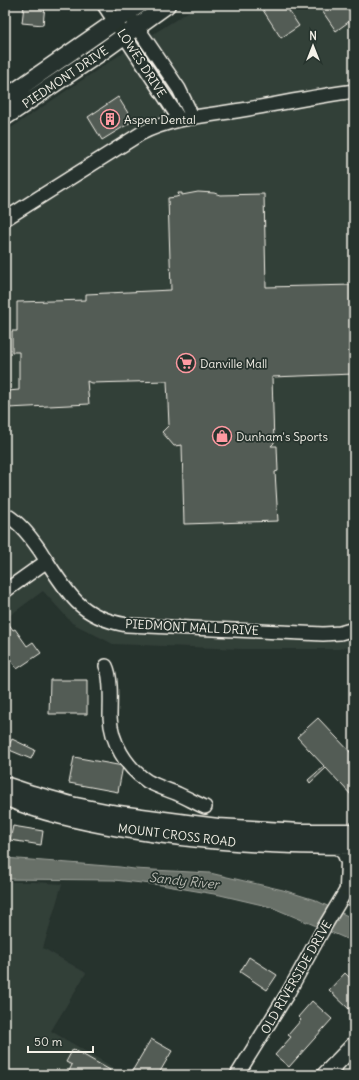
<svg xmlns="http://www.w3.org/2000/svg" width="359" height="1080" font-family="Delius,sans-serif">
	<rect width="100%" height="100%" fill="#26332d"/>
	<filter id="ink" filterUnits="userSpaceOnUse"><feTurbulence type="fractalNoise" baseFrequency=".025" numOctaves="2"/><feDisplacementMap in="SourceGraphic" scale="8" xChannelSelector="R" yChannelSelector="G"/><feConvolveMatrix kernelMatrix="1 2 1 2 8 2 1 2 1" color-interpolation-filters="sRGB"/></filter>
	<g filter="url(#ink)">
		<path fill="#333f39" d="M199,5h155v640l-15,4h-97l-129,-5 -41,-21 -29,-32 -38,28v-487l107,-72z
			M5,882h29l28,2 -19,64 43,25 -35,58 65,38 -4,6h-107z"/>
		<path fill="#676f68" stroke="#9fa39b" d="M5,858l115,9 14,2 76,4 73,17 32,10 39,19v23l-28,-12 -55,-23 -51,-12 -59,-10 -47,-5 -109,-1z"/>
		<path fill="#525c55" stroke="#f4f1e8" d="M24,5h21l-2,20 -21,-2z
			M264,5h21l14,21 -18,12 -20,-31z
			M318,5h28l8,13 -18,13z
			M118,97l15,24 -31,19 -14,-23z
			M198,192l16,1 6,2 44,-1 2,93 88,-2v89l-82,3 2,66 -3,3h6l1,25 -3,1 3,49 -94,3 -2,-79 -8,1 -12,-14 7,-7 -2,-44 -76,2 -4,-2 2,23 -81,4v-17l11,-1v-38h-7v-21h5v-29l69,-2v-6l85,-4 -3,-92 8,-1 3,-1 -1,-3h4v2z
			M6,620l7,10 2,-1 12,17 6,-4 8,11 -24,16 -12,-17v-31z
			M50,680h37v34h-38z
			M318,718l36,38v42l-28,-30 -16,15 -2,-3 16,-14 -27,-29z
			M12,739l23,11 -4,9 -24,-10z
			M74,757l49,9 -5,26 -49,-9z
			M13,826l30,5 -2,14 -31,-5z
			M249,957l28,18 -10,15 -27,-18z
			M345,973l9,9v22l-5,5 -20,-19z
			M312,1001l20,18 -43,48 -14,-12 16,-18 -3,-2 13,-15 -3,-3z
			M151,1039l21,12 -14,24h-24l-3,-2z
			M73,1049l37,21 -3,5h-40l5,-10 -6,-3z"/>
		<g fill="none" stroke-linecap="round" stroke-linejoin="round">
			<defs>
				<path id="minor" d="M104,5l76,115
					M122,5l57,84 14,29
					M5,219l135,-85c32,-17 73,-19 108,-25 35,-6 70,-13 106,-18
					M5,514c15,9 24,21 34,35 11,17 24,39 38,53 13,13 32,20 50,23l196,9 17,-1 14,-4
					M5,591l42,-30
					M106,666c6,12 4,37 4,51 1,25 16,50 37,64 9,5 21,9 31,13 9,4 18,9 27,13
					M237,1075l52,-84 37,-67 27,-45"/>
				<path id="major" d="M5,98l134,-93
					M5,117l98,-66 64,-46
					M5,785l27,9 39,11 40,8 91,12 16,2 82,5h54
					M5,797c37,16 75,24 114,31 77,14 156,18 235,18
					M337,846l8,6 4,10 -1,25
					M325,1075l29,-30"/>
			</defs>
			<use href="#minor" stroke="#f4f1e8" stroke-width="16"/>
			<use href="#major" stroke="#f4f1e8" stroke-width="19"/>
			<use href="#minor" stroke="#26332d" stroke-width="13"/>
			<use href="#major" stroke="#26332d" stroke-width="16"/>
		</g>
	</g>
	<defs>
		<symbol id="building-ring" viewBox="-11 -11 22 22"><circle r="9.5" fill="#26332d" stroke="#ff9aa2" stroke-width="1.5"/><path d="M-4-6H4V6H1V3H-1V6H-4ZM-2.5-4.3h1.7v1.8h-1.7ZM.8-4.3h1.7v1.8H.8ZM-2.5-1h1.7V.8h-1.7ZM.8-1h1.7V.8H.8Z" fill="#ff9aa2"/></symbol>
		<symbol id="supermarket-ring" viewBox="-11 -11 22 22"><circle r="9.5" fill="#26332d" stroke="#ff9aa2" stroke-width="1.5"/><path d="M-6-5.5h2.5l.6 2H6L4.5 2H-2.5L-4.4-4H-6ZM-1.5 3.2a1.3 1.3 0 1 0 .1 0ZM3 3.2a1.3 1.3 0 1 0 .1 0Z" fill="#ff9aa2"/></symbol>
		<symbol id="shop-ring" viewBox="-11 -11 22 22"><circle r="9.5" fill="#26332d" stroke="#ff9aa2" stroke-width="1.5"/><path d="M-5-2.5h2.3a2.7 3.5 0 0 1 5.4 0H5L5.5 6h-11ZM-1.5-2.5h3a1.5 2.3 0 0 0-3 0Z" fill="#ff9aa2"/></symbol>
	</defs>
	<g fill-rule="evenodd">
		<use href="#building-ring" x="99" y="108" width="22" height="22"/>
		<use href="#supermarket-ring" x="175" y="352" width="22" height="22"/>
		<use href="#shop-ring" x="211" y="425" width="22" height="22"/>
	</g>
	<g text-anchor="middle" dominant-baseline="central" stroke-width="3.5" stroke-linejoin="round" paint-order="stroke">
		<g font-size="12" fill="#f4f1e8" stroke="#26332d">
			<text transform="translate(142 63) rotate(57)">LOWES DRIVE</text>
			<text transform="translate(65 77) rotate(-34)">PIEDMONT DRIVE</text>
			<text transform="translate(192 627) rotate(3)">PIEDMONT MALL DRIVE</text>
			<text transform="translate(177 835) rotate(7)">MOUNT CROSS ROAD</text>
			<text transform="translate(296 977) rotate(-60)">OLD RIVERSIDE DRIVE</text>
		</g>
		<g font-size="12" fill="#f4f1e8" stroke="#26332d" text-anchor="start">
			<text x="124" y="119">Aspen Dental</text>
			<text x="200" y="363">Danville Mall</text>
			<text x="236" y="436">Dunham's Sports</text>
		</g>
		<g font-size="13" font-style="italic" fill="#bcbdb5" stroke="#26332d">
			<text transform="translate(184 881) rotate(6)">Sandy River</text>
		</g>
	</g>
	<rect width="359" height="1080" fill="none" stroke="#26332d" stroke-width="20"/>
	<rect x="10" y="10" width="339" height="1060" fill="none" stroke="#f4f1e8" stroke-width="1.5" filter="url(#ink)"/>
	<g transform="translate(313 46)" stroke="#26332d" stroke-width="3" paint-order="stroke">
	<path d="M0-3L7 15L0 10L-7 15Z" fill="#f4f1e8"/>
	<text y="-6" font-size="11" font-weight="bold" text-anchor="middle" fill="#f4f1e8">N</text>
	</g>
	<path d="M28 1046v6h65v-6" fill="none" stroke="#f4f1e8" stroke-width="2"/>
	<text x="34" y="1046" font-size="12" fill="#f4f1e8" stroke="#26332d" stroke-width="3" paint-order="stroke">50 m</text>
</svg>
